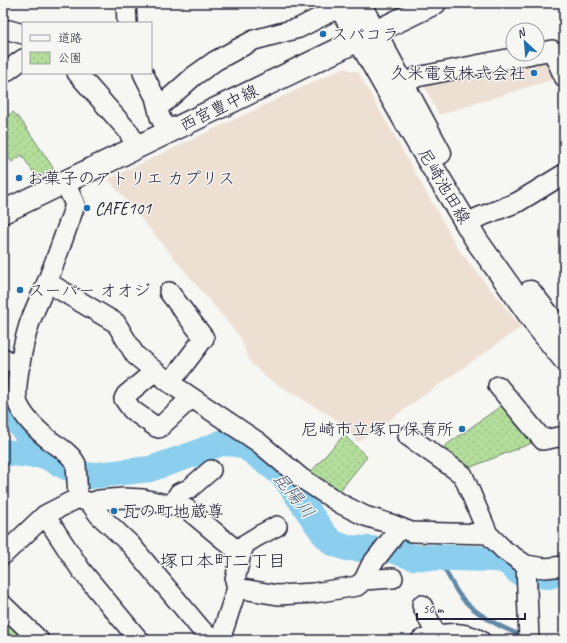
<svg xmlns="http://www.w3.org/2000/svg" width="567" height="643" font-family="Caveat,'Klee One',sans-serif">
	<defs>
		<pattern id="park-dots" width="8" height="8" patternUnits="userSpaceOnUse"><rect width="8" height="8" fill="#b3dd9b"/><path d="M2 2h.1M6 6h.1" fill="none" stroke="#9abd86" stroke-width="1.8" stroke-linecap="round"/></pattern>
	</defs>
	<rect width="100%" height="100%" fill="#f6f6f2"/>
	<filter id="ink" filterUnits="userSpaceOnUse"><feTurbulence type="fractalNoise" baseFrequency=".025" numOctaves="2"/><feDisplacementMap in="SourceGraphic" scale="8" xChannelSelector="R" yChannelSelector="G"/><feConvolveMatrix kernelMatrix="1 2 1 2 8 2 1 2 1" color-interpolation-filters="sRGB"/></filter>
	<g filter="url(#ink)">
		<path fill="#ede0d3" d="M548,51l9,27 -118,37 -18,-35z
			M343,68l15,4 101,178 62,77 -163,115 -25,-25 -65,-38 -18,-17 -10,-25 -132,-158z"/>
		<path fill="url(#park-dots)" stroke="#6a806b" d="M13,112l10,11 31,46 -17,9 -15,-23 -10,7 -9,-12v-30z
			M505,403l32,38 -71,28 -28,-18z
			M344,435l23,22 -29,36 -29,-19z
			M3,611l30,29h-30z"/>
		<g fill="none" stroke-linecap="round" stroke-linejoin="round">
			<path stroke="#6189a6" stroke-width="4.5" d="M438,558c7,11 13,24 20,35 13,19 44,36 66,43
				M533,639l23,1"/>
			<path stroke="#8bceed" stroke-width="26" d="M3,403l40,52
				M3,452l27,3h13l23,12 23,9 61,-7 44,-15 27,-11 17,1 8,3 32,24 8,8 38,55 9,9 14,5 44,2 21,7 85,2c6,1 11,3 15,7 4,4 6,7 11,8l27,2"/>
			<defs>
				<path id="minor" d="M126,3l1,20
					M3,31l6,-1 14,4
					M537,53l15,-3 12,27
					M77,73l51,58 9,16
					M143,73l12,24 5,20 8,15
					M3,74l20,-15
					M404,84l13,-7 115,-23
					M158,108l36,-32 21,-15 39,-21 45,-12 41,-21
					M477,218l41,-16 46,-28
					M47,282l69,41 19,32 35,28 88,59 43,36 40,26 24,12 26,8 20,8 77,2
					M169,292l35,46 -34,45
					M3,358l17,8
					M155,371l-29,24 -2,4 8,11 24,17 3,1 32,-30
					M498,386l45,54 21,-4
					M408,436l55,39 25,59 16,16 22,15 19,3 19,-2
					M78,498l12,5 9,-3 24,-2 20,1 44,10 54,45 -6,26 2,8 -17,52
					M90,503l9,12 32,30 70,84 11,11
					M172,505l7,-12 10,-4 22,-19
					M45,515l36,55 58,70
					M241,554l4,-10 13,-8 19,-10
					M3,555l42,-40 33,-17 -2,-34c-5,-10 -15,-16 -24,-22 -13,-10 -26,-22 -33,-36 -7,-14 5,-65 10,-81 5,-15 12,-28 18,-43 10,-25 19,-51 28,-77l-10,-23
					M526,565l3,75
					M364,580l29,-2
					M237,588l41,7 36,-2 43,-7 7,-6 7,-15 29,-37
					M3,605l36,35
					M422,605l14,30
					M421,640c19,-7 41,-10 59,0"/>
				<path id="major" d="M338,3l74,130 65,108 62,87 25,31
					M359,3l81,150
					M3,212l432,-209
					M530,292l34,43"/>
			</defs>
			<use href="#minor" stroke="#22223b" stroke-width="22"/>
			<use href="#major" stroke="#22223b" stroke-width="25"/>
			<use href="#minor" stroke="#f6f6f2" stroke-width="19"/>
			<use href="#major" stroke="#f6f6f2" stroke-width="22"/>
		</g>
	</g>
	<g fill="#1f6fb2" stroke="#f6f6f2" stroke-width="1.5">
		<circle cx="323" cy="34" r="4"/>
		<circle cx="534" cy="73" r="4"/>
		<circle cx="19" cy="178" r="4"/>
		<circle cx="87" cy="208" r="4"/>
		<circle cx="20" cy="290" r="4"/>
		<circle cx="462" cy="429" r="4"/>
		<circle cx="114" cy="511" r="4"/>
	</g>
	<g text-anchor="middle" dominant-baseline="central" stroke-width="3" stroke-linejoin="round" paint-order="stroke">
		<g font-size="17" fill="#22223b" stroke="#f6f6f2" text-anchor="start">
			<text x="331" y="34">スパコラ</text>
			<text x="526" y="73" text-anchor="end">久米電気株式会社</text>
			<text x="27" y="178">お菓子のアトリエ カプリス</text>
			<text x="95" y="208">CAFE101</text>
			<text x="28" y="290">スーパー オオジ</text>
			<text x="454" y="429" text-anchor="end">尼崎市立塚口保育所</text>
			<text x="122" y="511">瓦の町地蔵尊</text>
		</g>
		<g font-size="17" fill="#22223b" stroke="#f6f6f2">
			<text transform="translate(219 108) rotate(-26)">西宮豊中線</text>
			<text transform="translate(444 186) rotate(59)">尼崎池田線</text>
		</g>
		<g font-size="18" font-style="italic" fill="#425670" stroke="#f6f6f2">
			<text transform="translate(294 495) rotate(51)">昆陽川</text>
		</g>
		<g font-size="18" fill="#22223b" stroke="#f6f6f2">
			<text x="223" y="561">塚口本町二丁目</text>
		</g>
	</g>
	<rect width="567" height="643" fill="none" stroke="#f6f6f2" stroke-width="16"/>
	<rect x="8" y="8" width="551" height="627" fill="none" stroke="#22223b" stroke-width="1.5" filter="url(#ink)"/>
	<rect x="22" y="22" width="130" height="52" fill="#f6f6f2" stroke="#a1a1a9"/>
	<rect x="30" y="35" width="20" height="6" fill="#f6f6f2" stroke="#a1a1a9"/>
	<text x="58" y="42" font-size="12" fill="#22223b">道路</text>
	<rect x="30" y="52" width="20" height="12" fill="url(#park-dots)" stroke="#a1a1a9"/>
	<text x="58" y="62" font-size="12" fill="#22223b">公園</text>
	<g transform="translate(525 42) rotate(334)"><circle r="19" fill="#f6f6f2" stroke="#a1a1a9"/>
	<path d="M0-3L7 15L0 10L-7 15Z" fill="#1f6fb2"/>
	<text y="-6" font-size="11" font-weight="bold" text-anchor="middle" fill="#22223b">N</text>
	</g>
	<path d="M417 613v6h108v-6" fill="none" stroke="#22223b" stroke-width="2"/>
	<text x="423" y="613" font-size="12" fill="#22223b" stroke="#f6f6f2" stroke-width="3" paint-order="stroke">50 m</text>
</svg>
